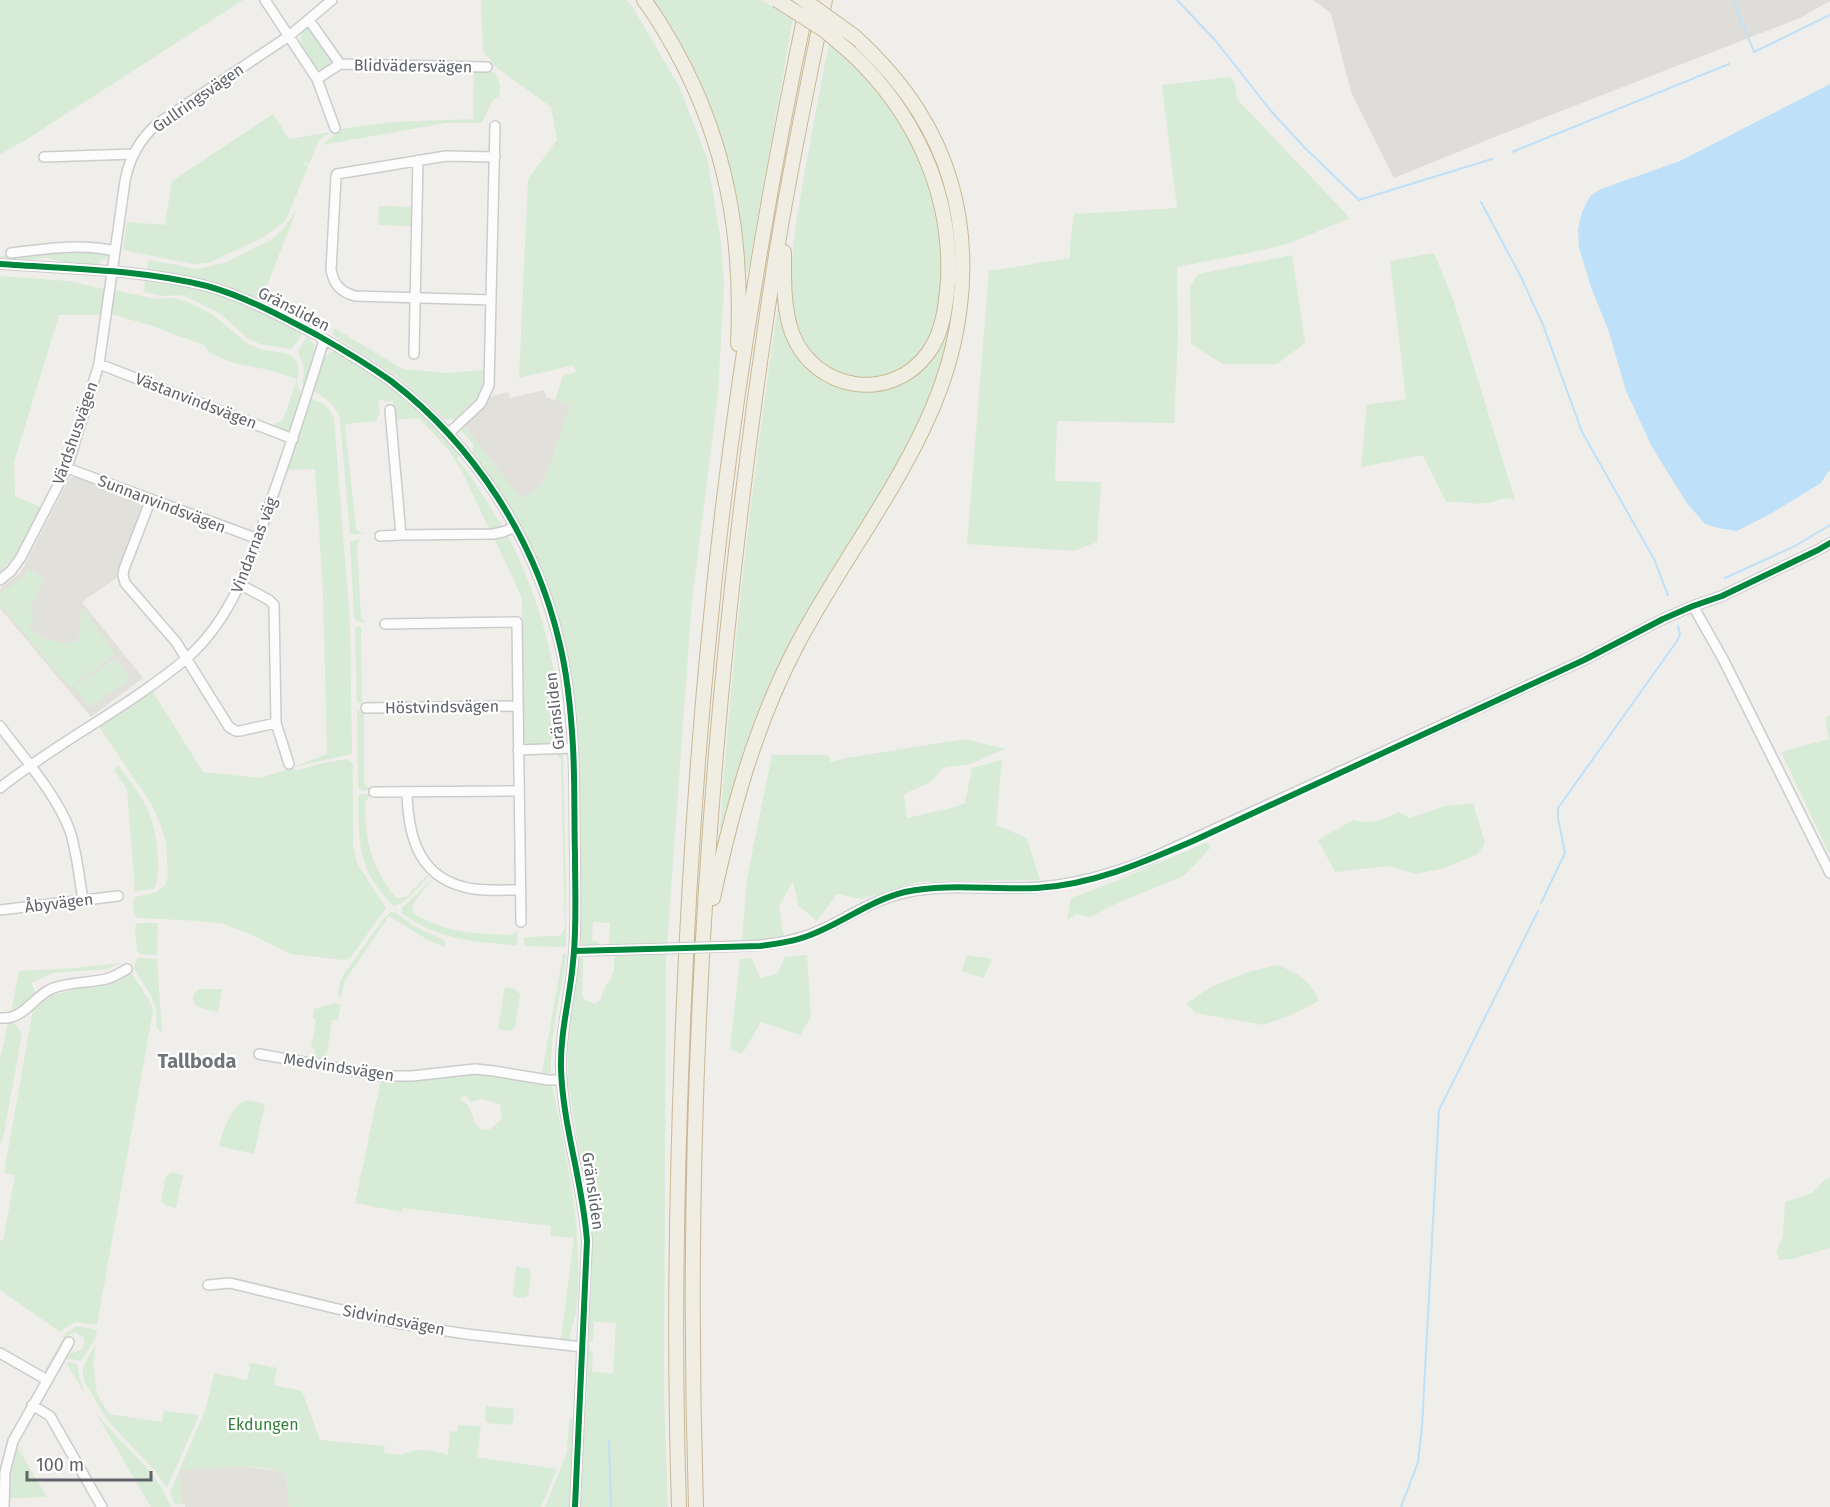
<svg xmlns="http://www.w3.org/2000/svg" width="1830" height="1507" font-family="'Fira Sans',sans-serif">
	<rect width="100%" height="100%" fill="#efeeea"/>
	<path fill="#dfddda" d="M1313,0h517v1l-30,17 -298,116 -108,44 -43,-86 -20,-79z"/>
	<path fill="#e2e0da" d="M544,390l2,7 25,8 -29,81 -22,14 -56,-75 21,-19 5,-9 18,-5 2,6z
		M78,476l61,23 3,8 -4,18 -20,52 -36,25 61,76 -52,39 -91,-109v-19l21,-17 47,-91 2,-3z
		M199,1467h47l35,4 6,3 2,33h-104v-3h-3l-2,-33z"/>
	<path fill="#d8ebd6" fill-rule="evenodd" d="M0,0h243l-219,141 -24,13z
		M481,0h145l6,6 47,80 29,75 13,81 3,42 -6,110 -26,206 -25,344 -58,1 1,-22 -17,-1 -1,19 7,1v4l-15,-1 -6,-5 -1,-6h3c0,-48 0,-97 -1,-145 -1,-49 -3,-98 -14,-145 -17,-71 -49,-134 -94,-191l3,-8 -14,-16 4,-4 57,74 21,-14 29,-80 -16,-5 8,-24 13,-4 -2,-7 -55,13 9,-199 29,-39 -6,-33 -55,-40 -13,-16z
		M651,0h110l32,18 -45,254 -5,2c-1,-26 -3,-52 -7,-78 -11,-65 -47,-143 -85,-196z
		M307,28c10,4 26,26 24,38l-7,4 -8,-1 -16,-28 2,-10z
		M829,43c72,59 111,136 112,229 0,26 -4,56 -19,78 -10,14 -23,22 -41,26 -42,11 -80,-22 -87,-63 -7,-43 2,-89 9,-131 8,-47 17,-93 26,-139z
		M853,43c17,17 34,34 48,54 70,96 67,214 21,320 -11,24 -26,48 -39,71 -24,39 -48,78 -70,117 -10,17 -18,35 -27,53 -18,36 -36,73 -48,113 -5,19 -10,38 -14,57h-4c12,-177 33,-354 59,-530 7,23 11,50 27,68 24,28 81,33 109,9 17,-15 28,-32 34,-54l-14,-153 -83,-121z
		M474,71l20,1 6,12 -1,12 -7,5 -10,22h-37l-123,22c6,-6 13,-9 18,-16l50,-7 83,-3z
		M1230,77l5,6 2,16 113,119 -63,26 -43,10 -67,13 1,69 -4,87 -117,-2 -2,60 46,1 -4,60 -23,9 -107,-7 22,-273 81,-13v-13l4,-31 103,-6 -15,-123z
		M273,114l16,25 42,-7 -12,8 -10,24 -4,-2 -1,2 4,2 -19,47 -6,10 -19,14 -49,23 -8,3 -14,1 -70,-14 4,-28 38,3 7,-44z
		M379,206l35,1 -1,19 -35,-1z
		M297,209l-33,84 66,33 -3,3 -17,-9 -2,4c-32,-18 -65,-33 -100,-43 -20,-6 -41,-7 -61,-10l2,-11 49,9 26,-6 47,-23 13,-12z
		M73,250l34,3 -1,6 -6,2 -1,3h-23l-31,-6 -22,3 -23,-1v-3l4,-1z
		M1434,253l19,46 62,201c-14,-5 -16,2 -29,3 -13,2 -26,-2 -40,-1l-23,-47 -62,12 6,-62 39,-6 -16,-138z
		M1292,255l13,88 -28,21h-54l-32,-20 -1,-57 8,-13z
		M0,276l69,5 35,8 -2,26h-43l-45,147 1,34 27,12 -26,46 -16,19z
		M145,281l25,4 1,-3 37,9 41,14 22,11 31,18 -9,14 -3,1 -30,-5 -12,-5 -27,-25 -34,-17 -7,-2 -18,1 -18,-4z
		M113,290l43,9 16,-1 14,3 26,13 36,30 12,5 24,4 10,4c12,17 -5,26 9,36l-12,36 -7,3 -14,-6 13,-6 14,-41 -28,-9 -35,-7 -24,-10 -6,-8 -55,-20 -38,-11z
		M334,328l69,41 43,4 40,-3c-1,27 -12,35 -31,52l-3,-3h-7l-47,-42 -65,-42z
		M307,337l7,8v4l-9,38 -3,-4c4,-16 0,-18 -4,-32z
		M330,352c30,-1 110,79 130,103l-3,4 15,19 30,48 -13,3 -25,-54 -15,-25 -30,-32 -25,2 -1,-19 -8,1 -1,-2h-6l2,14 -3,2v5l-32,3 11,105 7,5h-13l-10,-116c-6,-14 -13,-19 -26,-27l-1,-4 10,-28z
		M310,398l16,7 8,13 16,207 2,129 -58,13 33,-13 -4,-164 -8,-121 -28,1z
		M506,536h2c35,71 49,128 54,206l-5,2 -30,1 -4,-6 -1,-140 -8,-19 -20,-42z
		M353,540h8l-4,5 4,73 5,4h-8l-4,-4 -4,-75z
		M28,568l17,12 -16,28 6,7 -6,13c16,12 28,18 48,13l3,-9 1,-27 34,49 -45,34 -70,-83v-10l24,-19z
		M355,627h6l1,76h-5z
		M115,659l15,20 -41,29 -15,-21z
		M151,689l52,83 58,6 26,-9 11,1 25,-7 24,-4 6,4v82l5,20 28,43 -35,49 -7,3 -53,-6 -46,-22 -22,-8 -22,-3 -64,-3c-4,-5 -5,-15 -2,-21l22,-5 8,-7 3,-9 -2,-34 -6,-19 -8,-18 -54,-80z
		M357,711h7v72l8,7h-12l-2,-3z
		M1830,715v140l-49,-103 48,-13 -4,-21z
		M965,739l40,10 -35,15 -27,4 -12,14 -27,12 3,24 45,-10 13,-5 7,-35 30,-8 -6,65 31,13 13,42 -121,2 -57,17 -25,-5 -20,27 -19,-16 -5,-24 -14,25 5,32 -42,2 5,-62 25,-123h56l3,7 15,-4z
		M555,752l8,2 3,140v52l-3,1 -37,-1 -2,-3v-6l36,-1 5,-8 -4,-169z
		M119,766c10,14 22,29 29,44 8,18 15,61 6,79l-19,2 -8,-102 -13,-19z
		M360,794h15v3h-5l-5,5c1,41 5,63 31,96l10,-1 21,-22 2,1c-10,10 -21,26 -35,30 -10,-10 -19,-21 -26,-34 -10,-23 -10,-51 -10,-75z
		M1473,803l12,40 -7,11 -34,14 -27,6 -28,-8 -54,6 -17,-32 35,-20c18,5 28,0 45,-8l12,6 35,-12z
		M1207,842l3,6 -25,27 -74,31 -21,11 -13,-3 -10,6 4,-22 43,-16z
		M434,877l-22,28 1,8c33,20 61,21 99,22l6,-5 -1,15c-9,0 -18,-1 -28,-2 -32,-3 -61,-10 -87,-30v-5z
		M391,912l5,1 18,13 29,14 2,1v6l-17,-7 -39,-24 -45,66 -3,16 -3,-3 2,-13 4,-8 40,-56z
		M137,923h21l-1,32 -16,-1 -4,-3 -2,-24z
		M666,953l-2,442 4,112h-88l3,-72 -2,-15 4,-1 2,-31h-4l4,-38 6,1 -1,21 21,1 3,-50 -22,-1 -1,20h-5l4,-65 -1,-54 -23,-140v-49l10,-76h5l-1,36 3,6 10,4 5,-3 5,-15 6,-7 3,-10v-10l2,-4z
		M563,954h3l-1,12c-6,35 -15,71 -14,107h-9z
		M807,955l4,62 -11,18 -39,-13 -19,32 -12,-5 10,-90 12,-1 8,20 17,-4 8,-17z
		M967,955l25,4 -8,19 -22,-7z
		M138,958l19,1 5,74 -6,-6c4,-25 -9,-37 -22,-58v-4z
		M120,963l-13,6 -54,4 -22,10 5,10 -17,16 -8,4 8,-42 56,-3z
		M1277,965c21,8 33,15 42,36l-28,14 -27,10 -68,-12 -10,-9 23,-16 39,-16z
		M129,973l3,1 19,29 2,8 -56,314 -22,-3 -15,10 -60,-42v-50l3,1 12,-66 -11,-2 29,-164 20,-14 28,-7 3,-2 33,-7z
		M505,987l10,2 5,5 -5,33 -5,4 -12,-2z
		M198,989h24l-4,23c-11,-3 -25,-2 -25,-16z
		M335,1003l6,1 -3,16h-6l-6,40 -13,-2 2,-9 -4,-1 5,-29 -3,-1 1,-9z
		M8,1023h6l8,10 -18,101 -4,11v-85z
		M475,1074l77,10c15,76 33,151 24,229 -2,9 -6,18 -7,27l-8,-1 13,-101 -23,-2v-10l-148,-18 -1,4 -47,-9 26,-123h36zM462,1096h4l5,6 11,-3 18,5 2,15 -12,10 -9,1 -7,-8c0,-7 -4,-10 -6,-17l-8,-6z
		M247,1100l18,4 -11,50 -35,-8c4,-16 12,-40 28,-46z
		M172,1172l11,3 -7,33 -10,-2 -5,-5 4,-22 1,-3z
		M1830,1177v71l-38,11 -12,1 -4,-9 7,-14 2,-35 27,-9 12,-13z
		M516,1267l11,1 4,5 -3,23 -4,2 -11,-2z
		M77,1326l20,4 -2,9 -14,22 -17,-3 2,-3 15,-5 3,-5v-7l-9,-6 -8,4 -20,35 -2,-1 21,-37z
		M96,1345l-3,18 4,31 12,20 53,8 2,-11 35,4 -32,73 -11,-16 -48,-51 -24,-40c-4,-15 4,-24 12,-36z
		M66,1362l8,1 4,2c0,41 44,75 69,103 10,11 18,25 24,39h-20z
		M251,1363l26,5 -3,17 28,6 18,49 65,6 -1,7 18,2c12,-8 32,-5 46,0l2,-24 7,1 1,-7 23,1 -4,31 80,12 -16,38h-252l-3,-33c-19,-11 -83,-7 -106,-3l2,33 -7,1 -5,-13 36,-84 8,-35 33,7 3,-13 -2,-2z
		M486,1406l28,3 -1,13 -5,3 -20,-2 -3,-4z
		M569,1419l8,1 -6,87h-26l22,-55z
		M17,1447l30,50 -37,1 1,-29z"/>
	<path fill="#bfe0f9" d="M1830,84v385l-9,14 -49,30 -35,18 -19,-3 -13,-4 -19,-22 -34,-55 -26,-56 -17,-59 -18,-45 -12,-39 -1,-19 4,-17 8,-16 11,-7 79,-28z"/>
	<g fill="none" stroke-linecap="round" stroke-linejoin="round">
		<path stroke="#bfe0f9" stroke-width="2" d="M1177,0l38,40 56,71 34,37 54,52 133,-41
			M1733,0l21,52 76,-37
			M1512,152l217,-88
			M1481,202l40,75 22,48 39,107 72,127 14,36
			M1725,578l70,-32 35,-21
			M1541,903l24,-50 -7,-35v-10l119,-167 3,-6 -2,-9
			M609,1441l2,66
			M1401,1507l17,-45 4,-35 17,-317 99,-199"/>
		<defs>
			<path id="minor" d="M265,0l52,79 18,49
				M309,20l31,44
				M340,64l147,3
				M317,79l23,-15
				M44,157l90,-3
				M11,253c34,-4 69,-10 104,-2
				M0,264c68,5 140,5 207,22 39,11 74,30 110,49 25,14 50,29 74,46 83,64 144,158 168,260 9,35 12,71 14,106 2,36 1,72 2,108 0,35 2,72 -2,107 -3,36 -13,70 -12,107 2,58 22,114 26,172l-12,266
				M491,300l-136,-4c-15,-4 -21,-12 -24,-26l5,-93 1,-3 109,-18 49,1
				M414,354l4,-194
				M99,364l194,75
				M390,410l11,125 92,-1 10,-2 12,-5
				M448,434l33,-31 8,-18 6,-259
				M67,468l191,71
				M151,499l-27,70 -1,6 2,8 51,59 53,85 7,4h4l36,-8
				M380,536l21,-1
				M0,580l11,-9 10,-14 46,-89 32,-104 26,-183c4,-22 15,-42 32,-57l132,-88 43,-36
				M241,585l28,15 5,5 2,118 13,41
				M1693,606l30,53 107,214
				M385,624l132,-2 4,300
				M366,708l152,-2
				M0,726c23,31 57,69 70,105 7,22 9,46 13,69
				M518,750l55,-2
				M0,788c59,-47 129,-81 187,-130 48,-42 66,-105 86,-163 18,-51 35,-103 51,-155
				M374,792l145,-1
				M407,792c1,47 13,89 67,97 15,2 31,1 46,1
				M0,910l118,-14
				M745,946c28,-1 54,-5 80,-18 27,-13 52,-30 83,-36 43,-9 88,-1 132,-5 37,-3 71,-13 105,-26l439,-201 79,-41 30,-13 29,-10 96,-46 12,-7
				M574,951l79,-2
				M0,1018c24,2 32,-20 51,-29 17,-7 37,-6 55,-10 8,-2 14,-6 21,-10
				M259,1054l123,22h30l63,-7 19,2 54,9h14
				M208,1285l22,-2 166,40 70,11 117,13
				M0,1353l47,27
				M32,1405l18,11 52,91
				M4,1507l1,-35 8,-31 56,-99"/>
			<path id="highway" d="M644,0c12,16 22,33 32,51 51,93 67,187 62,293
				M784,252c0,27 -1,55 8,81 22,58 99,71 136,20 15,-20 18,-48 20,-73 4,-88 -34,-168 -97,-227
				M713,898c19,-88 42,-173 84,-253 39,-74 91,-142 127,-218 48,-100 56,-218 -5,-315 -18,-29 -40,-53 -65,-76
				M679,1507c-5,-152 -3,-305 3,-457 5,-135 13,-269 26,-403 20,-217 55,-434 100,-647
				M696,1507c-13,-401 13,-803 72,-1200 15,-103 36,-205 57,-307"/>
		</defs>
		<use href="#minor" stroke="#cbcccc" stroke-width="12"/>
		<use href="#highway" stroke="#c8b996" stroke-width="16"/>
		<use href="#minor" stroke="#fdfcfc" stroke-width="9"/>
		<use href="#highway" stroke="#f0ede3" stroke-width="14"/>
		<defs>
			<path id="minor-bridge" d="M653,949l92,-3"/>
			<path id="highway-bridge" d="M777,0l47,30 27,23
				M804,0l50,36"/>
		</defs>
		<use href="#minor-bridge" stroke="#cbcccc" stroke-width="12" stroke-linecap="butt"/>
		<use href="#highway-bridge" stroke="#c8b996" stroke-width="16" stroke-linecap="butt"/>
		<use href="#minor-bridge" stroke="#fdfcfc" stroke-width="9"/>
		<use href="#highway-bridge" stroke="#f0ede3" stroke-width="14"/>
		<defs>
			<path id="cycleway" d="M0,264c68,5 140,5 207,22 39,11 74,30 110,49 25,14 50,29 74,46 83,64 144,158 168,260 9,35 12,71 14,106 2,36 1,72 2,108 0,35 2,72 -2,107 -3,36 -13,70 -12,107 2,58 22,114 26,172l-12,266
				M574,951l186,-5c16,-2 31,-4 45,-9 35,-12 63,-36 100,-45 42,-9 88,-2 132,-4 55,-3 105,-25 156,-47l391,-181 79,-41 30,-13 29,-10 96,-46 12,-7"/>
		</defs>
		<use href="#cycleway" stroke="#fff" stroke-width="10"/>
		<use href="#cycleway" stroke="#00873e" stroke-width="6"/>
	</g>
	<g text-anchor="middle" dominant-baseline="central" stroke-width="4.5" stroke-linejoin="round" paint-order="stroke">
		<g font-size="16" fill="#5f6368" stroke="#fff">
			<text transform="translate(413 66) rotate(1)">Blidvädersvägen</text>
			<text transform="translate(198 98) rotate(-35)">Gullringsvägen</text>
			<text transform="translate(294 309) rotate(27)">Gränsliden</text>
			<text transform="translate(196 401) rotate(21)">Västanvindsvägen</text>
			<text transform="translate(75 433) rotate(-71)">Värdshusvägen</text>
			<text transform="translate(162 504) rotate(21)">Sunnanvindsvägen</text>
			<text transform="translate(254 545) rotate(-69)">Vindarnas väg</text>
			<text transform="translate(442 707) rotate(-1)">Höstvindsvägen</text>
			<text transform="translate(555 711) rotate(-96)">Gränsliden</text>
			<text transform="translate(59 903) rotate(-7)">Åbyvägen</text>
			<text transform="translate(339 1067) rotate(9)">Medvindsvägen</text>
			<text transform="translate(593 1191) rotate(82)">Gränsliden</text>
			<text transform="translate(394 1320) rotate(11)">Sidvindsvägen</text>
		</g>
		<g font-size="16" fill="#348238" stroke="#fff">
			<text x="263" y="1424">Ekdungen</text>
		</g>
		<g font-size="20" font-weight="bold" fill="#70757a" stroke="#fff">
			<text x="197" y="1061">Tallboda</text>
		</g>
	</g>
	<path d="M27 1471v9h124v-9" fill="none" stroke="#5f6368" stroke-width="3"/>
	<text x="36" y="1471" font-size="18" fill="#5f6368" stroke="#ffffff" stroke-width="4.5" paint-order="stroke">100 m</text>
</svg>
